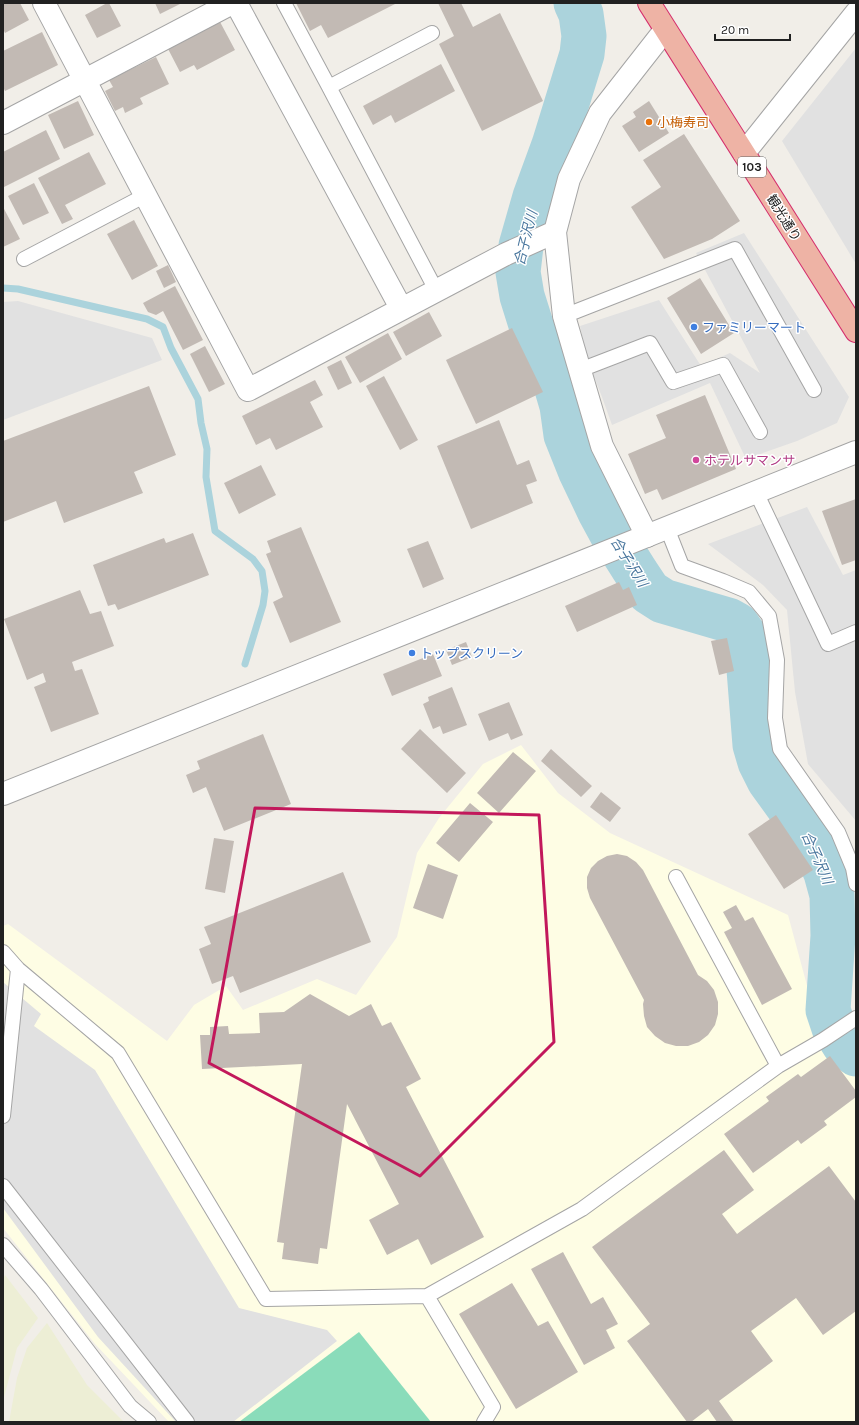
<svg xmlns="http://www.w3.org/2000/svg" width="859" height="1425" font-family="Karla,'Noto Sans JP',sans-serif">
	<rect width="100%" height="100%" fill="#f1eee8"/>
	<path fill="#fefde4" d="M521,745l37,48 52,40 178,82 28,104 40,41v362h-687l-74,-78 -92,-116v-302l5,-2 159,117 27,-36 32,-19 17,24 74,-31 39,16 41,-58 20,-84 22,-35 44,-54z"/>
	<path fill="#edeed5" d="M5,1275l33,43 -21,30 -14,53v-121z
		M47,1323l40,62 37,37h-115l8,-44 10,-30z"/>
	<path fill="#8adcba" d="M359,1332l72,90h-192z"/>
	<path fill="#e1e1e1" d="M856,48v216l-74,-123z
		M744,233l105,164 -12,26 -40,18 -51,18 -36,-76 -98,42 -10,-28 -15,-38 -7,-33 79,-26 42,66 29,-13 30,20 -64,-120z
		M18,301l134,37 10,22 -159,60v-118z
		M807,507l36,68 13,-5v251l-48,-57 -13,-72 -8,-82 -24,-25 -55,-41z
		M3,982l38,32 -7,12 61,44 144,238 88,22 10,11 -104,81h-57l-78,-85 -95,-129z"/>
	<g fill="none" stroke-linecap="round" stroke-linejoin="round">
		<path stroke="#abd3dc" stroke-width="7" d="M3,288l15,1 129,30 16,8 8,21 27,51 3,24 6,26 -1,28 9,54 38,28 9,12 3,20 -2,14 -18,59"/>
		<path stroke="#abd3dc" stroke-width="45" d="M576,3l5,11 3,22 -2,18 -28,91 -19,52 -14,49 -3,26 4,24 10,32 16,34 7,20 7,24 4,29 14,35 20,42 13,24 24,38 12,18 14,9 65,19 9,5 7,10 4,22 7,88 5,17 9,18 42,58 15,35 6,22 1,41 -5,74 6,18 10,16 12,10"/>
	</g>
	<path fill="#c2bab4" d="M3,3h17l9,17 -24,13 -2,-4z
		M107,3h2l12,23 -24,12 -12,-23z
		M155,3h27l-22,11z
		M296,3h101l-69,35 -7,-13 -11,6z
		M438,3h23l12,24 27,-14 43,88 -61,30 -43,-87 15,-8z
		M219,20l16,30 -38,20 -3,-5 -14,7 -13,-25z
		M42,32l16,33 -53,26 -2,-4v-36z
		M156,57l13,27 -29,14 3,6 -18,9 -2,-6 -8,4 -10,-20 8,-4 -4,-7z
		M441,64l14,27 -60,32 -4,-8 -18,10 -10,-19z
		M78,101l16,34 -30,14 -16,-34z
		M649,101l20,32 -30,19 -17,-26 14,-9 -3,-5z
		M46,130l14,29 -56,28 -1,-35z
		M684,134l56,87 -28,18 -48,20 -33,-52 30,-20 -18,-27z
		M89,152l17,32 -41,21 8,14 -11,5 -24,-46z
		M34,183l15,30 -26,12 -15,-29z
		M3,207l17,32 -17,8z
		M134,220l24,46 -26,14 -25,-46z
		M168,265l8,17 -12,6 -8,-17z
		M700,278l34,55 -33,21 -34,-56z
		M175,286l28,54 -20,10 -20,-39 -7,4 -8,-3 -5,-9z
		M429,312l13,24 -36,20 -13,-24z
		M512,328l31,64 -67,32 -30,-64z
		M388,333l14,26 -42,24 -15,-26z
		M205,346l20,38 -16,8 -19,-38z
		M341,360l11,23 -14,7 -11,-23z
		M384,376l34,64 -18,10 -34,-64z
		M315,380l8,15 -13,7 13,25 -47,23 -6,-12 -14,7 -14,-29z
		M149,386l27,69 -42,17 9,21 -79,30 -8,-22 -53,21v-81z
		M705,395l31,74 -74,31 -5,-11 -12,5 -17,-40 38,-16 -10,-23z
		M499,420l18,45 12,-5 8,21 -11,4 7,18 -62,26 -34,-83z
		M261,465l15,30 -37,19 -15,-31z
		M856,499v61l-14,5 -20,-54z
		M301,527l40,95 -51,21 -17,-41 10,-5 -17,-43 5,-2 -4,-11z
		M193,533l16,42 -91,35 -3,-6 -7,2 -15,-41 71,-27 2,5z
		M428,541l16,38 -21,9 -16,-39z
		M619,582l4,8 6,-3 8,18 -60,27 -12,-26z
		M80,590l10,24 11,-3 13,35 -42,16 3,9 7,-2 17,45 -48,18 -17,-45 12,-5 -3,-9 -16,7 -23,-61z
		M727,638l7,33 -15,4 -8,-34z
		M466,642l6,15 -20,8 -6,-15z
		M433,654l9,22 -50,20 -9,-22z
		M452,687l15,38 -24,9 -3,-8 -7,3 -10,-25 6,-3 -1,-4z
		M509,702l14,33 -12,5 -3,-7 -19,8 -11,-27z
		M420,729l46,44 -19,20 -46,-44z
		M263,734l28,70 -67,27 -18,-44 -13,6 -7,-18 14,-6 -3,-8z
		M551,749l41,37 -11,11 -40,-36z
		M513,752l23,19 -37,42 -22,-20z
		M601,792l20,16 -11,14 -20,-15z
		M470,803l23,19 -34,40 -23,-19z
		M776,815l37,55 -29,19 -36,-55z
		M214,838l20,3 -9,52 -20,-4z
		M617,854l10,2 9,6 7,8 55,105 9,6 7,9 4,12v12l-3,11 -7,10 -9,7 -11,4h-12l-11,-3 -10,-7 -8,-9 -3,-11 -1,-12 1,-4 -54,-102 -3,-10v-11l4,-9 7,-7 9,-5z
		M428,864l30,11 -15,44 -30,-11z
		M343,872l28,70 -131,51 -7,-17 -21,8 -13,-35 12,-5 -7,-17z
		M736,905l9,16 8,-4 39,72 -30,16 -38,-73 8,-4 -9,-16z
		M310,994l39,22 22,-12 11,22 9,-4 30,57 -15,8 78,150 -53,28 -13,-26 -31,16 -18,-35 30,-16 -52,-100 -20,145 -7,-1 -2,16 -36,-5 2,-16 -7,-1 25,-178 -100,5 -2,-34h10v-8l18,-1 1,8 31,-1 -1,-20 25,-1z
		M830,1056l26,35v6l-32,24 3,4 -26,19 -3,-4 -45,33 -29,-39 45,-33 -3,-4 32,-23 3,3z
		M724,1150l30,40 -32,24 15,20 92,-68 27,36v109l-33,24 -27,-37 -45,33 22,30 -54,40 15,21h-17l-9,-13 -17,13h-4l-60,-81 23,-17 -58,-77z
		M563,1252l28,52 12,-7 15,27 -12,6 9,18 -31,17 -53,-96z
		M512,1283l26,43 10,-5 30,51 -62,37 -57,-95z"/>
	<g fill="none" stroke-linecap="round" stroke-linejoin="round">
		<defs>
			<path id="service" d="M284,3l45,84
				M432,33l-103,54 107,203
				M24,259l122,-64
				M564,316l171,-67 79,141
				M580,370l70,-27 23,39 50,-17 37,67
				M756,492l72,152 28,-12
				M667,528l15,38 41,15 26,11 20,24 8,44 -2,58 5,31 58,83 15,36 3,16
				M676,877l102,189
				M3,952l15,17 100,84 148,246 161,-3 155,-87 196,-143 45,-26 33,-22
				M3,1116l15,-147
				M3,1186l184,236
				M3,1245l38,44 89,117 19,16
				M427,1296l66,111 -9,15"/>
			<path id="minor" d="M44,3l204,387 258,-136 49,-22 14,-53 31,-66 65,-83
				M236,3l165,305
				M3,123l229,-120
				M744,153l112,-140
				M555,232l9,84 38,130 45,90"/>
			<path id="tertiary" d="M3,794l853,-342"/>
			<path id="trunk" d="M649,3l207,328"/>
		</defs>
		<use href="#service" stroke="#a5a5a5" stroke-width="16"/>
		<use href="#minor" stroke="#a5a5a5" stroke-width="24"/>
		<use href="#tertiary" stroke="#a5a5a5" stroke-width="24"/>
		<use href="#trunk" stroke="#d52f6d" stroke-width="24"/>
		<use href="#service" stroke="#fff" stroke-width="14"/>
		<use href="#minor" stroke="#fff" stroke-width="22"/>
		<use href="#tertiary" stroke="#fff" stroke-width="22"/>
		<use href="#trunk" stroke="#eeb3a5" stroke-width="22"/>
	</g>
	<path fill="none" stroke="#c2185b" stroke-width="3" stroke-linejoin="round" d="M255,808l284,7 15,227 -134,134 -211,-113z"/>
	<circle fill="#e8710a" stroke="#fff" stroke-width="1.5" cx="649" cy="122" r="4"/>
	<g fill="#3f7fe0" stroke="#fff" stroke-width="1.5">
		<circle cx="694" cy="327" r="4"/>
		<circle cx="412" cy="653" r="4"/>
	</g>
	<circle fill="#d1479c" stroke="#fff" stroke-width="1.5" cx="696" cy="460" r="4"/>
	<g text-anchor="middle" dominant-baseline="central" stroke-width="3" stroke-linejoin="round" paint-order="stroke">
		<rect fill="#fff" stroke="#646464" stroke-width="1" x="738" y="157" width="28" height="20" rx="3"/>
		<g font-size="12" font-weight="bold" fill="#212121">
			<text x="752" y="167">103</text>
		</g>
		<g font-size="13" fill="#c56008" stroke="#fff" text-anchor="start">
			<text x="657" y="122">小梅寿司</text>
		</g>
		<g font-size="13" fill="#212121" stroke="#fff">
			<text transform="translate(784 218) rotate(58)">観光通り</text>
		</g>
		<g font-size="13" fill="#366cbe" stroke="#fff" text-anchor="start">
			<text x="702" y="327">ファミリーマート</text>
			<text x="420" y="653">トップスクリーン</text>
		</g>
		<g font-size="13" fill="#b23c85" stroke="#fff" text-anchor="start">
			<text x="704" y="460">ホテルサマンサ</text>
		</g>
		<g font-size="14" font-style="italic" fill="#4a779e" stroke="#fff">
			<text transform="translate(526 238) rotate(-76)">合子沢川</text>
			<text transform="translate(629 562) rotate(58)">合子沢川</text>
			<text transform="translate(817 858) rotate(66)">合子沢川</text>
		</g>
	</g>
	<rect width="859" height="1425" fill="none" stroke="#212121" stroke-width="8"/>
	<path d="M715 34v6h75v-6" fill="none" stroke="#212121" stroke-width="2"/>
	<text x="721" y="34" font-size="12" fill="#212121" stroke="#ffffff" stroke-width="3" paint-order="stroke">20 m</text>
</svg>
